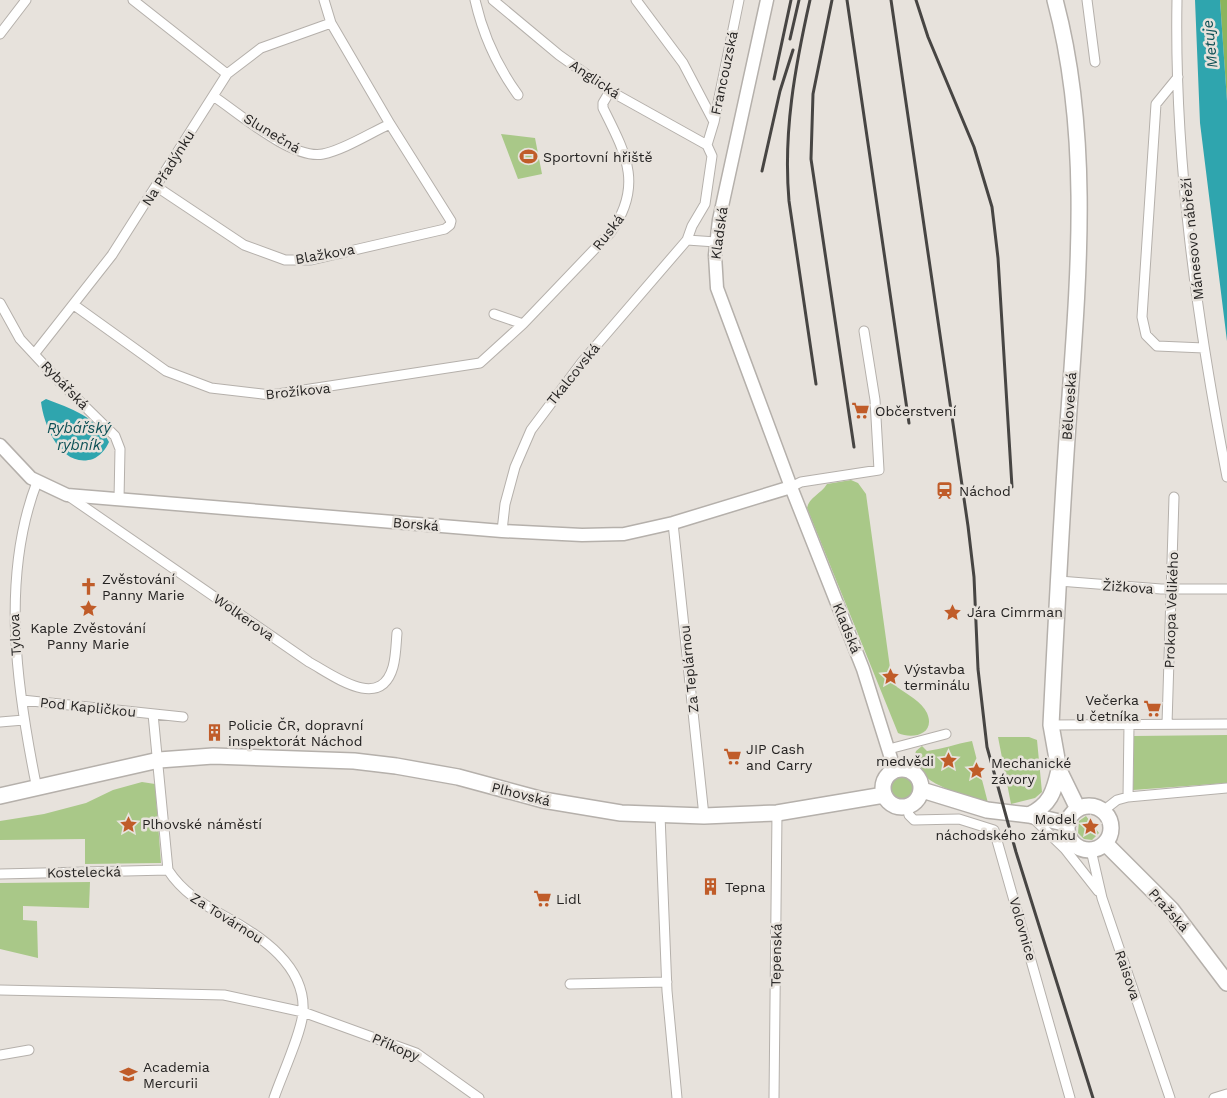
<svg xmlns="http://www.w3.org/2000/svg" width="1227" height="1098" font-family="'Work Sans',sans-serif">
	<rect width="100%" height="100%" fill="#e7e2dc"/>
	<path fill="#a9c888" d="M501,134l34,4 7,36 -24,5z
		M851,480l7,3 8,11 25,181 4,3 2,9c10,7 25,15 30,26 9,21 -14,27 -29,20l-91,-225c2,-11 14,-14 20,-24z
		M1227,735v48l-94,7 1,-54z
		M998,737h31l8,3 5,52 -7,6 -24,6z
		M972,741l16,62c-22,-7 -66,-18 -75,-42l3,-10 6,-5 5,5c16,-2 28,-7 45,-10z
		M891 788a11 11 0 1 1 22 0a11 11 0 1 1-22 0Z
		M142,782l13,2 6,79 -76,1v-25l-85,1v-19l44,-7 42,-11 27,-13z
		M1086,816l13,17 -7,7 -8,-1 -6,-6 1,-12z
		M90,882l-1,26 -66,-2v14l14,1 1,37 -38,-9v-66z"/>
	<path fill="#8cb55c" d="M1220,0h7v101z"/>
	<path fill="#2fa5ae" d="M1195,0h25l7,101v240l-27,-218z
		M46,399c24,9 51,18 63,43 -3,7 -9,14 -16,17 -32,10 -49,-33 -52,-57z"/>
	<g fill="none" stroke-linecap="round" stroke-linejoin="round">
		<defs>
			<path id="street" d="M133,0l94,74
				M475,0c8,35 22,66 43,95
				M493,0l66,55 51,36 97,54
				M636,0l47,63 31,59
				M1087,0l8,62
				M1177,0c-3,159 20,321 50,477
				M0,34l26,-34
				M1178,77l-22,27 -14,213 4,18 11,11 47,2
				M213,96c26,17 79,64 110,58 21,-4 47,-21 67,-30
				M157,187l87,58 41,15h26l134,-31 5,-4 1,-4 -61,-97 -59,-101 -7,-23
				M716,242l-29,-2 5,-14 13,-22 7,-48 -5,-11 7,-23 25,-122
				M0,303l20,36 39,42 56,55 5,13 -1,50
				M74,305l92,66 45,17 60,7 209,-32 43,-39
				M494,314l29,10 87,-91c34,-47 16,-79 -7,-125v-5l7,-12
				M35,353l77,-98 115,-181 34,-26 70,-25
				M37,482c-37,96 -20,209 0,307
				M791,487l10,-5 78,-12 -4,-70 -11,-69
				M67,495l242,167c24,13 71,50 84,5 3,-11 3,-23 4,-34
				M673,523l31,293
				M502,531l3,-27 10,-37 16,-37 51,-68 105,-122
				M1059,581l102,8h66
				M22,700l161,17
				M153,714l15,156c15,23 35,34 58,47 35,19 80,49 77,95 -1,20 -22,65 -29,86
				M0,722l24,-2
				M1167,724l7,-227
				M1051,725l176,-1
				M889,749l57,-15
				M1128,797l1,-72
				M907,806l2,9 5,5 45,-1 35,11 76,268
				M1103,811l14,-11 11,-3 99,-9
				M660,815l7,176 10,107
				M1034,819l31,30 33,42
				M1091,850l11,48 68,200
				M0,874l168,-4
				M570,984l97,-2
				M0,990l224,5 79,17 113,41 63,45
				M0,1055l29,-5
				M774,1098l3,-285
				M1214,1098l13,-4"/>
			<path id="secondary" d="M767,0l-48,220 -4,35 2,33 74,199 72,182 32,102
				M0,445l31,33 36,17 435,36 80,4 42,-1 49,-11 118,-36"/>
			<path id="primary" d="M1055,0c37,138 23,283 13,424 -7,100 -12,200 -17,301l8,45 19,39
				M883 788a19 19 0 1 1 38 0a19 19 0 1 1-38 0Z
				M922,790l65,20 42,5 39,9
				M0,796l159,-36 54,-4 141,5 42,5 62,11 85,23 78,13 83,3 73,-3 107,-18
				M1067 828a22 22 0 1 1 44 0a22 22 0 1 1-44 0Z
				M1029,815c21,-10 25,-23 30,-45
				M1105,843l66,66 56,74"/>
		</defs>
		<use href="#street" stroke="#b5b0ab" stroke-width="11"/>
		<use href="#secondary" stroke="#b5b0ab" stroke-width="15"/>
		<use href="#primary" stroke="#b5b0ab" stroke-width="18"/>
		<use href="#street" stroke="#fff" stroke-width="9"/>
		<use href="#secondary" stroke="#fff" stroke-width="12"/>
		<use href="#primary" stroke="#fff" stroke-width="15"/>
		<path stroke="#474543" stroke-width="3" d="M810,0c-15,67 -27,132 -21,201l27,183
			M832,0l-19,94 -2,65 43,288
			M847,0l62,423
			M891,0l77,526 6,51 4,92 9,78 29,105 77,246
			M916,0l12,37 46,110 18,60 6,51 14,229
			M790,39l9,-39
			M774,79l17,-79
			M762,171l18,-80 13,-41"/>
	</g>
	<defs>
		<symbol id="stadium-bare" viewBox="-9 -9 18 18"><path d="M0-5a6.5 5 0 1 0 0 10a6.5 5 0 1 0 0-10ZM-3.5-1.8h7v3.6h-7Z" fill="#c05c29" stroke="#e7e2dc" stroke-width="2.5" paint-order="stroke"/></symbol>
		<symbol id="supermarket-bare" viewBox="-9 -9 18 18"><path d="M-6-5.5h2.5l.6 2H6L4.5 2H-2.5L-4.4-4H-6ZM-1.5 3.2a1.3 1.3 0 1 0 .1 0ZM3 3.2a1.3 1.3 0 1 0 .1 0Z" fill="#c05c29" stroke="#e7e2dc" stroke-width="2.5" paint-order="stroke"/></symbol>
		<symbol id="station-bare" viewBox="-9 -9 18 18"><path d="M-3-6H3Q5-6 5-4V2Q5 4 3 4L4.5 6H3L1.5 4h-3L-3 6H-4.5L-3 4Q-5 4-5 2V-4Q-5-6-3-6ZM-3.5-4v3h7v-3ZM-3.5 1v1.5H-2V1ZM2 1v1.5H3.5V1Z" fill="#c05c29" stroke="#e7e2dc" stroke-width="2.5" paint-order="stroke"/></symbol>
		<symbol id="church-bare" viewBox="-9 -9 18 18"><path d="M-1.2-6h2.4v3.5h3.3v2.4h-3.3V6h-2.4V-.1h-3.3v-2.4h3.3Z" fill="#c05c29" stroke="#e7e2dc" stroke-width="2.5" paint-order="stroke"/></symbol>
		<symbol id="sight-bare" viewBox="-9 -9 18 18"><path d="M0-6L1.8-2.2L6-1.7L2.9 1.2L3.7 5.4L0 3.3L-3.7 5.4L-2.9 1.2L-6-1.7L-1.8-2.2Z" fill="#c05c29" stroke="#e7e2dc" stroke-width="2.5" paint-order="stroke"/></symbol>
		<symbol id="building-bare" viewBox="-9 -9 18 18"><path d="M-4-6H4V6H1V3H-1V6H-4ZM-2.5-4.3h1.7v1.8h-1.7ZM.8-4.3h1.7v1.8H.8ZM-2.5-1h1.7V.8h-1.7ZM.8-1h1.7V.8H.8Z" fill="#c05c29" stroke="#e7e2dc" stroke-width="2.5" paint-order="stroke"/></symbol>
		<symbol id="university-bare" viewBox="-9 -9 18 18"><path d="M0-5L7-2L0 1L-7-2ZM-4 1L0 2.5L4 1V4Q0 6-4 4Z" fill="#c05c29" stroke="#e7e2dc" stroke-width="2.5" paint-order="stroke"/></symbol>
	</defs>
	<g fill-rule="evenodd">
		<use href="#stadium-bare" x="516" y="144" width="25" height="25"/>
		<use href="#supermarket-bare" x="848" y="398" width="25" height="25"/>
		<use href="#station-bare" x="932" y="478" width="25" height="25"/>
		<use href="#church-bare" x="76" y="574" width="25" height="25"/>
		<use href="#sight-bare" x="76" y="596" width="25" height="25"/>
		<use href="#sight-bare" x="940" y="600" width="25" height="25"/>
		<use href="#sight-bare" x="878" y="664" width="25" height="25"/>
		<use href="#supermarket-bare" x="1140" y="696" width="25" height="25"/>
		<use href="#building-bare" x="202" y="720" width="25" height="25"/>
		<use href="#supermarket-bare" x="720" y="744" width="25" height="25"/>
		<use href="#sight-bare" x="936" y="748" width="25" height="25"/>
		<use href="#sight-bare" x="964" y="758" width="25" height="25"/>
		<use href="#sight-bare" x="116" y="812" width="25" height="25"/>
		<use href="#sight-bare" x="1078" y="814" width="25" height="25"/>
		<use href="#building-bare" x="698" y="874" width="25" height="25"/>
		<use href="#supermarket-bare" x="530" y="886" width="25" height="25"/>
		<use href="#university-bare" x="116" y="1062" width="25" height="25"/>
	</g>
	<g text-anchor="middle" dominant-baseline="central" stroke-width="5" stroke-linejoin="round" paint-order="stroke">
		<g font-size="14" fill="#252322" stroke="#e7e2dc">
			<text transform="translate(724 73) rotate(-78)">Francouzská</text>
			<text transform="translate(595 79) rotate(34)">Anglická</text>
			<text transform="translate(272 133) rotate(31)">Slunečná</text>
			<text transform="translate(168 168) rotate(-58)">Na Přadýnku</text>
			<text transform="translate(608 232) rotate(-52)">Ruská</text>
			<text transform="translate(719 233) rotate(-82)">Kladská</text>
			<text transform="translate(1192 239) rotate(-96)">Mánesovo nábřeží</text>
			<text transform="translate(325 254) rotate(-10)">Blažkova</text>
			<text transform="translate(573 374) rotate(-51)">Tkalcovská</text>
			<text transform="translate(65 385) rotate(46)">Rybářská</text>
			<text transform="translate(298 391) rotate(-6)">Brožíkova</text>
			<text transform="translate(1069 406) rotate(-86)">Běloveská</text>
			<text transform="translate(416 524) rotate(5)">Borská</text>
			<text transform="translate(1128 587) rotate(4)">Žižkova</text>
			<text transform="translate(1171 610) rotate(-88)">Prokopa Velikého</text>
			<text transform="translate(244 617) rotate(35)">Wolkerova</text>
			<text transform="translate(847 628) rotate(68)">Kladská</text>
			<text transform="translate(15 635) rotate(-93)">Tylova</text>
			<text transform="translate(689 669) rotate(-96)">Za Teplárnou</text>
			<text transform="translate(88 707) rotate(6)">Pod Kapličkou</text>
			<text transform="translate(521 794) rotate(14)">Plhovská</text>
			<text transform="translate(84 872) rotate(-1)">Kostelecká</text>
			<text transform="translate(1169 910) rotate(48)">Pražská</text>
			<text transform="translate(227 918) rotate(32)">Za Továrnou</text>
			<text transform="translate(1023 929) rotate(74)">Volovnice</text>
			<text transform="translate(776 955) rotate(-89)">Tepenská</text>
			<text transform="translate(1128 975) rotate(71)">Raisova</text>
			<text transform="translate(396 1047) rotate(23)">Příkopy</text>
		</g>
		<g font-size="14" fill="#252322" stroke="#e7e2dc" text-anchor="start">
			<text x="543" y="157">Sportovní hřiště</text>
			<text x="875" y="411">Občerstvení</text>
			<text x="959" y="491">Náchod</text>
			<text x="102" y="579">Zvěstování<tspan x="102" dy="16">Panny Marie</tspan></text>
			<text x="967" y="612">Jára Cimrman</text>
			<text x="88" y="628" text-anchor="middle">Kaple Zvěstování<tspan x="88" dy="16">Panny Marie</tspan></text>
			<text x="904" y="669">Výstavba<tspan x="904" dy="16">terminálu</tspan></text>
			<text x="1139" y="700" text-anchor="end">Večerka<tspan x="1139" dy="16">u četníka</tspan></text>
			<text x="228" y="725">Policie ČR, dopravní<tspan x="228" dy="16">inspektorát Náchod</tspan></text>
			<text x="746" y="749">JIP Cash<tspan x="746" dy="16">and Carry</tspan></text>
			<text x="934" y="761" text-anchor="end">medvědi</text>
			<text x="991" y="763">Mechanické<tspan x="991" dy="16">závory</tspan></text>
			<text x="1076" y="819" text-anchor="end">Model<tspan x="1076" dy="16">náchodského zámku</tspan></text>
			<text x="142" y="824">Plhovské náměstí</text>
			<text x="725" y="887">Tepna</text>
			<text x="556" y="899">Lidl</text>
			<text x="143" y="1067">Academia<tspan x="143" dy="16">Mercurii</tspan></text>
		</g>
		<g font-size="15" font-style="italic" fill="#0d5055" stroke="#e7e2dc">
			<text transform="translate(1210 44) rotate(-96)">Metuje</text>
			<text x="79" y="428">Rybářský<tspan x="79" dy="17">rybník</tspan></text>
		</g>
	</g>
</svg>
